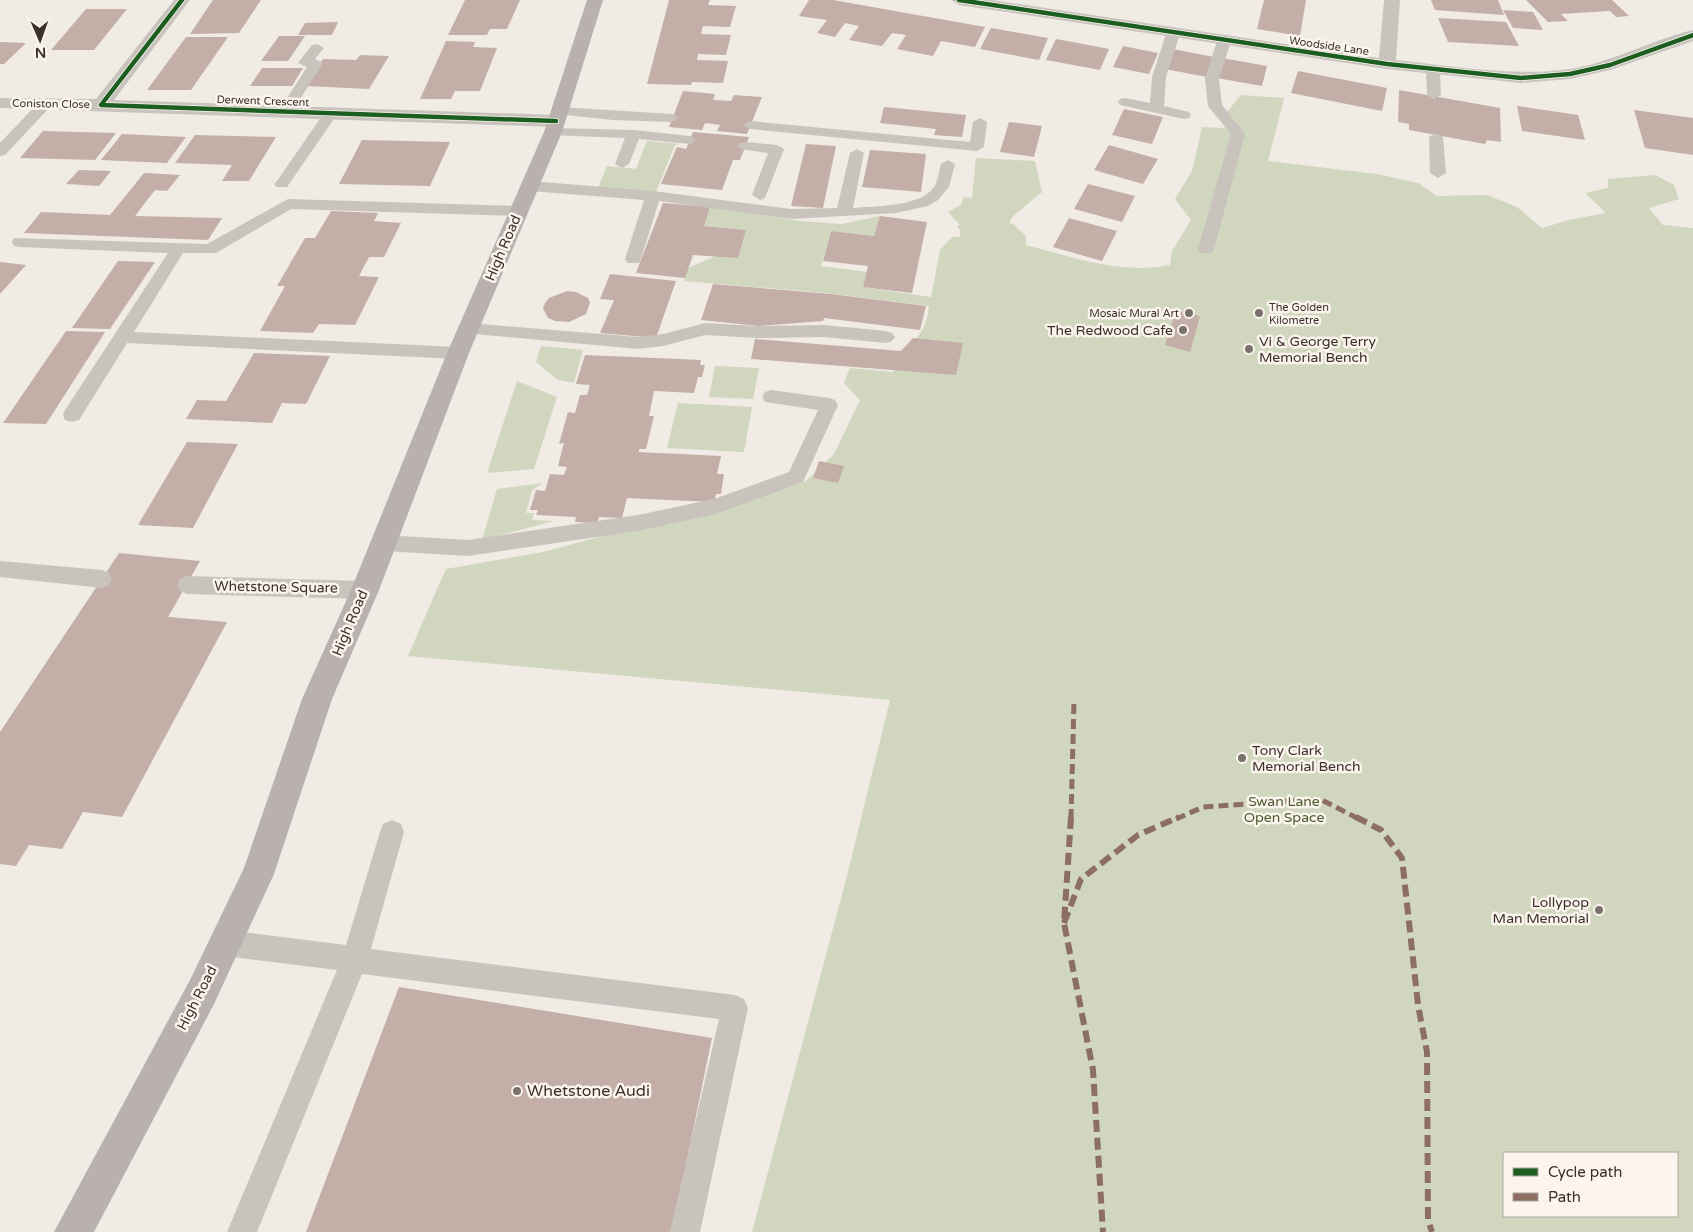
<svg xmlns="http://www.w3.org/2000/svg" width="1693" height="1232" font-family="'Varela Round',sans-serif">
	<rect width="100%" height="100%" fill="#f0ebe5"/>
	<path fill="#d1d6bf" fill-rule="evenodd" d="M1241,95l43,3 -16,63 109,13 41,9 19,13 50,-1 30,12 25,21 27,-8 37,-7 -21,-20 23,-5v-9l47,-4 19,10 5,14 -30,9 14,17 30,3v1004h-941l95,-356 43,-176 -482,-44 33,-76 5,-11 97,-17 263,-71 28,-27 26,-54 -16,-17 6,-15 43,4c6,-6 7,-11 11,-17 14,-22 22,-21 25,-49l-102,-13 -143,-12 4,-13 28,-12 21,1 9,-27 -42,-4 6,-19 91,14 41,3 38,-8 -6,20 -43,-5 -10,35 46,6 -4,15 68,10 9,-47 12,-13h7l2,-5 -4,-6 3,-1 -12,-13 13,-7 3,-8 8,1 4,-40 59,3 7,31 -29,24 -4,7 4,1 13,12v9c46,12 96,30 144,20l2,-14 19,-31 -16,-21 17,-28 10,-44 22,1 8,-7 -10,-3zM1504,1153h173v63h-173z
		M647,141l34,3 -6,1 -19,47 -58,-4 9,-22 29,3z
		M541,346l42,4 -9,33 -16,-3 -22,-18z
		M715,366l44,2 -6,31 -44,-2z
		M517,381l40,16 -23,72 -47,4z
		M678,403l74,4 -8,45 -77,-4z
		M543,483l-11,7 -6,23h8l-2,7 22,1 -72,19 15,-51z"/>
	<path fill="#c3afa7" d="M213,0h48l-22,33 -49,1z
		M465,0h55l-13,29h-17l-3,6h-39z
		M669,0h41l-2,5 28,1 -6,21 -27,-1 -2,8 30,1 -5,20 -28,-1 -1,6 31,1 -5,22 -31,-1 -1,3 -44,-1z
		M809,0h24l152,27 -10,20 -34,-6 -8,15 -36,-7 9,-14 -14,-2 -10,13 -33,-6 10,-14 -14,-3 -10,14 -18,-4 10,-13 -28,-4z
		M1264,0h42l-6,36 -43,-7z
		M1431,0h67l6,15 -69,-5z
		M1526,0h86l17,16 -13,1 -6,-6 -49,3 7,7 -20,1z
		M86,9h41l-33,41h-43z
		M1503,10l30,2 10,18 -30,-2z
		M1438,18l68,4 13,24 -71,-4z
		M338,22l-6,13h-34l7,-12z
		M991,28l29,5 28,5 -9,22 -59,-11z
		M279,36h26l-17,25h-27z
		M186,37h42l-37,53h-44z
		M1056,39l27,5 26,5 -9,21 -54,-10z
		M446,41l29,1 -2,5 24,1 -17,43h-25l-4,8h-31z
		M0,42l26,1 -22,21h-4z
		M1123,46l35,7 -9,21 -36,-7z
		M1173,49l41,8 -7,20 -42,-8z
		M360,55l29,1 -20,33 -64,-3 18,-27 33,1z
		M1222,58l45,8 -5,20 -45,-8z
		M262,68h41l-11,18h-42z
		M1298,71l89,17 -5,23 -91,-18z
		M1399,90l101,18 1,34 -14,-2 -2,4 -76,-14v-6l-11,-2z
		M683,91l32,3 -2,6 18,1 3,-6 28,2 -15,37 -30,-3 3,-6 -15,-2 -3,7 -33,-3z
		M1517,106l61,9 7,25 -63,-9z
		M884,107l82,8 -4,22 -28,-2 2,-6 -56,-6z
		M1124,109l39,8 -11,27 -40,-9z
		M1634,110l59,8v37l-48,-7z
		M1009,122l33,4 -8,31 -34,-5z
		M43,131l73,2 -21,27 -75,-2z
		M693,132l56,5 -9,23h-7l-11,30 -61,-6 16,-37 9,2z
		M122,134l64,3 -19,26 -66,-3z
		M195,135l81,2 -27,44h-27l10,-16 -57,-2z
		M362,140l88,2 -20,44 -91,-2z
		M806,144l30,2 -13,62 -32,-2z
		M1109,145l49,14 -15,25 -49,-14z
		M870,150l56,4 -5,38 -59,-5z
		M79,170l32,1 -12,15 -33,-2z
		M144,173l36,2 -13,16 -12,-1 -20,26 87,2 -14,22 -184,-7 17,-21 69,3z
		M1088,184l47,12 -13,26 -48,-13z
		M663,203l47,4 -6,19 42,4 -8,28 -45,-3 -8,23 -49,-5z
		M331,211l47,2 -4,8 27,2 -17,34h-15l-10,19 20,1 -24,48 -36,-1 -6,9 -53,-2 25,-45h-8l28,-48h10z
		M880,216l47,6 -15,71 -49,-6 5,-21 -45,-5 8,-30 43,5z
		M1069,218l48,13 -15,30 -49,-14z
		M118,261l37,1 -45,67 -38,-1z
		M0,262l26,3 -26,29z
		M610,274l66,7 -20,57 -56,-5 14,-33 -14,-1z
		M713,284l118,10 95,12 -6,24 -96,-12 -1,3 -64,5 -58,-6z
		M567,291l9,1 12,6 2,5 -4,11 -17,8 -14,-1 -7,-3 -5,-10 2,-5 4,-5z
		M1176,310l24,6 -10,36 -25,-7z
		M66,331l39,1 -59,92 -43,-1z
		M913,338l50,5 -7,32 -205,-16 4,-20 146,12z
		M254,353l76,3 -24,48 -24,-1 -10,20 -86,-4 11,-19 29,1z
		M585,355l116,5 -1,5h5l-3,12h-4l-4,16 -40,-2 -5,25h5l-8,33h-7v3l82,4 -4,18h7l-3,20h-5l-2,8 -87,-4 -5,20 -23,-1 -2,6 -22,-1 1,-5 -40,-2 2,-5h-8l6,-20 9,1 5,-17 14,1 3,-8 -9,-1 6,-23 -5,1 9,-32 7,1 5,-18h7l3,-10 -14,-1z
		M187,442l51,2 -45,84 -55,-3z
		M819,461l25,5 -6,17 -25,-5z
		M119,553l81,8 -32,56 59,5 -105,195 -39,-5 -21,37 -33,-4 -13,21 -16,-2v-132z
		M399,987l313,51 -40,194h-366z"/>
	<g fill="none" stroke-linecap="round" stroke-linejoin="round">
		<path fill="#c9c3be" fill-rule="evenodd" d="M1173,30l7,4 -14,43 -2,29 25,6 2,3 -2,3 -5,1 -64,-14 -2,-3 2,-3 5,-1 25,5 2,-26 14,-43z
			M1224,37l7,4 -12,38 3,26 23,29 -31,115 -2,4h-12l-2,-4 33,-115 -23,-28 -3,-27 12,-38z
			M317,44l7,4 -9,11 8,4 -33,52h-10l-2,-3 29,-45 -9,-4 14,-18z
			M1433,66l7,4 1,25 -7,4 -7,-4 -1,-25z
			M45,100l5,1 2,3 -2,3 -45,48 -5,1v-13l40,-42z
			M561,107l111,7 7,4 -7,4 -59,-2 -57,-6 -2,-3z
			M331,109l7,4 -51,74h-10l-3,-3 3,-3 49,-71z
			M980,118l7,4 -3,25 -7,4 -227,-22 -7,-4 7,-4 220,21 3,-20z
			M553,128l81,2 56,6 7,4 -7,4 -51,-5 -10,25 -7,4 -7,-4 10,-26 -77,-3 -2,-3 2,-3z
			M1436,133l7,4 3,36 -8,5 -8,-5 -1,-36z
			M745,142l32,3 7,4 -19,49 -5,2 -8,-5 16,-42 -28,-4 -2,-3 2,-3z
			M857,149l7,4 -11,55c21,-2 68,-1 81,-21 4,-6 5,-16 7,-23l7,-4 7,4 -6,23 -11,13 -10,6 -32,7 -105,6 -132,-18 -18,58 -2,4h-12l-2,-4 19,-59 -114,-9 -8,-5 8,-5 123,10 138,18 46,-1 13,-55z
			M288,199l231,7 8,5 -8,5 -228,-7 -75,44h-33l-49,79 324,15 6,2 3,4 -3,4 -6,2 -331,-16 -48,77 -7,2 -7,-2 -2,-5 2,-5 103,-157 -148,-6 -6,-1 -2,-4 2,-4 193,6z
			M469,323l169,14 25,-3 42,-11 52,3 67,-1 62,6 6,2 3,4 -3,4 -6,2 -62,-6 -67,1 -52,-3 -42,11 -25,3 -175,-16 -3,-4 3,-4z
			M771,390l58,8 6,2 3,5 -35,77 -87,32 -78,17 -170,25 -84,-5 -7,-2 -3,-6 3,-6 7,-2 84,5 170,-25 76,-16 75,-27 29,-62 -53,-8 -3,-5 3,-5z
			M0,561l102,9 7,3 3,6 -3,6 -7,3 -102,-11z
			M187,576l178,5 7,3 3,6 -3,6 -7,3 -178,-5 -7,-3 -3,-6 3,-6z
			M392,820l9,4 3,8 -33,117 364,46 9,4 4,9 -48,224h-30l49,-213 -357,-45 -105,258h-30l110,-262 -112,-14 -9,-4 -4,-9 4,-9 9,-4 121,15 34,-113 3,-8z"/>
		<path fill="#c9c3be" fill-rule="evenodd" d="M174,0h16l-76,100 442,15 7,2 2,4 -2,4 -7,2 -556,-19v-10l96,1z
			M951,0h41l387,58 5,-58h16l-4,60c57,6 117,17 174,9 43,-7 81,-29 123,-39v11l-83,29 -40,9 -49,4 -134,-14 -428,-64z"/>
		<path fill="#b8b1ad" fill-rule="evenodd" d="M587,0h16l-41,132 -93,221 -90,237 -47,109 -58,175 -60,130 -120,228h-40l136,-252 54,-112 58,-169 49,-109 96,-237 97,-221z"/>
		<path stroke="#8d6e63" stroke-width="5" stroke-dasharray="10 5" stroke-linecap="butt" d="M1071,819l3,-117
			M1176,819l27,-12 117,-8 39,20"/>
		<path stroke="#8d6e63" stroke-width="6" stroke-dasharray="12 6" stroke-linecap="butt" d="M1071,817l-7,106 29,147 10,162
			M1356,817l25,13 21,28 16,147 9,47 1,168 4,12
			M1064,923l17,-44 57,-44 41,-18"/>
		<defs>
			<path id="cycleway" d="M182,0l-81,105 455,16
				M959,0l428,64 134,14 49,-4 40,-9 83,-30"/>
		</defs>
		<use href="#cycleway" stroke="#fbf5ee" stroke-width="6"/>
		<use href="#cycleway" stroke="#1b5e20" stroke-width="4.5"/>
	</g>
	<g fill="#7a716c" stroke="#fbf5ee" stroke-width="2">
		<circle cx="1189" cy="313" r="5"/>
		<circle cx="1259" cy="313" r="5"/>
		<circle cx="1183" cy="330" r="5"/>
		<circle cx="1249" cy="349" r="5"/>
		<circle cx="1242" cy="758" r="5"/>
		<circle cx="1599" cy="910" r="5"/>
		<circle cx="517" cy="1091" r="5"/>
	</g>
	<g text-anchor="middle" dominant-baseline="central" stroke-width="5" stroke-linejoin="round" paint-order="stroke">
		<g font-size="11" fill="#3b302b" stroke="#fbf5ee">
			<text transform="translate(1329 46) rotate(8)">Woodside Lane</text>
			<text transform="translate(263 101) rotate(2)">Derwent Crescent</text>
			<text transform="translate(51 104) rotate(1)">Coniston Close</text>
		</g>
		<g font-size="11" fill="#3b302b" stroke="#fbf5ee" text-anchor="start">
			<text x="1269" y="307">The Golden<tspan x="1269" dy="13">Kilometre</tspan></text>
			<text x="1179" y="313" text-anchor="end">Mosaic Mural Art</text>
		</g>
		<g font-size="14" fill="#3b302b" stroke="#fbf5ee">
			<text transform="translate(503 248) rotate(-67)">High Road</text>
			<text transform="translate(276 587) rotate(1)">Whetstone Square</text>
			<text transform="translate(350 623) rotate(-67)">High Road</text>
			<text transform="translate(197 998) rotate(-63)">High Road</text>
		</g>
		<g font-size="14" fill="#3b302b" stroke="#fbf5ee" text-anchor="end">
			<text x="1173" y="330">The Redwood Cafe</text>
			<text x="1259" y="341" text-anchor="start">Vi &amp; George Terry<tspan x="1259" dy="16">Memorial Bench</tspan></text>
			<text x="1252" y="750" text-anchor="start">Tony Clark<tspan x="1252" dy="16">Memorial Bench</tspan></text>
			<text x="1589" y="902">Lollypop<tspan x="1589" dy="16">Man Memorial</tspan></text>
		</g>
		<g font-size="14" fill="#4a5a2e" stroke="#fbf5ee">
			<text x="1284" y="801">Swan Lane<tspan x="1284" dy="16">Open Space</tspan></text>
		</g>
		<g font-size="16" fill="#3b302b" stroke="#fbf5ee" text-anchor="start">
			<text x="527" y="1091">Whetstone Audi</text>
		</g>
	</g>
	<rect x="1503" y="1152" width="175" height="65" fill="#fbf5ee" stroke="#aea6a0"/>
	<rect x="1513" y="1168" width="25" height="8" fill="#1b5e20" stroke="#aea6a0"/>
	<text x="1548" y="1177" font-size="15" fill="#3b302b">Cycle path</text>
	<rect x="1513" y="1193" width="25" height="8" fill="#8d6e63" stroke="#aea6a0"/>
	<text x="1548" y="1202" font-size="15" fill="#3b302b">Path</text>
	<g transform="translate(40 40) rotate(178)" stroke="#fbf5ee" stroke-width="4" paint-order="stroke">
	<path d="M0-4L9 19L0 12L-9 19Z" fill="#3b302b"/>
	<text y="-8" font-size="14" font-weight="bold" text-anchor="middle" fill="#3b302b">N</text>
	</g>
</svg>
